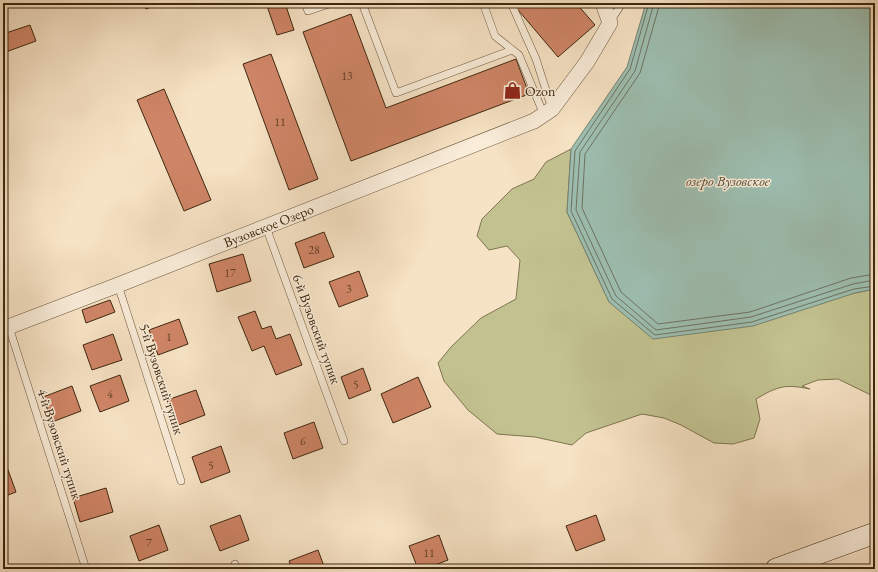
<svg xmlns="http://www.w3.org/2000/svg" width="878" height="572" font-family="'EB Garamond',serif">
	<rect width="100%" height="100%" fill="#f6e2c4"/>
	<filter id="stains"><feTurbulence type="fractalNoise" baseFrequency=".005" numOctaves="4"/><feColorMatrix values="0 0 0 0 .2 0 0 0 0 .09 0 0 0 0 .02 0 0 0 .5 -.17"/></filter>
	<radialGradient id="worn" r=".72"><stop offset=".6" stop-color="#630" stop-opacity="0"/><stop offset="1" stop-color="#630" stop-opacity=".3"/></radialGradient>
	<path fill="#c2c290" stroke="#807450" d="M571,149l-4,63 42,90 246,-9 20,-4v108l-37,-18 -20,1 -16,6 8,3c-25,-5 -32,-3 -54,10l4,20 -6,19 -21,6 -19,-1 -33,-18 -17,-7 -22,-4 -56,19 -14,12 -37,-8 -38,-3 -29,-24 -24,-29 -6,-18 13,-16 30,-29 35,-19 4,-39 -13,-14 -18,4 -12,-14 5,-17 30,-30 22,-10 12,-17z"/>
	<path fill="#9dbeb0" stroke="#778270" d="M646,3h229v286l-20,4 -102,33 -100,13 -44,-37 -42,-90 4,-63 56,-82z"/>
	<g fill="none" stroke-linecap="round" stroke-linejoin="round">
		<path stroke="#6e7260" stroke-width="1" d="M649,3l-19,66 -55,82 -4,60 41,88 43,36 97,-13 102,-33 21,-3
			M654,3l-19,68 -55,81 -4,58 40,86 40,34 95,-13 102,-33 22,-4
			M660,3l-20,70 -55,81 -3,54 39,84 37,32 92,-12 101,-34 24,-4"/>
	</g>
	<path fill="#cf8567" stroke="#3e270f" d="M144,3h17l-15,6z
		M266,3h19l9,27 -17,5z
		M515,3h61l19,22 -37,32 -45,-53z
		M351,14l35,94 130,-49 13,35 -178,67 -48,-129z
		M30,25l6,16 -33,12v-19z
		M271,54l47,125 -29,11 -46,-126z
		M164,89l47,111 -27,11 -47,-111z
		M324,232l10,25 -30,11 -9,-25z
		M243,254l8,27 -34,11 -8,-28z
		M359,271l9,25 -29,11 -10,-25z
		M110,300l5,12 -29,11 -4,-13z
		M255,311l7,18 9,-3 5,13 14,-5 12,31 -26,10 -12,-29 -12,5 -14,-34z
		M179,319l9,25 -30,11 -9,-25z
		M113,334l9,26 -30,10 -9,-25z
		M363,368l8,22 -22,9 -8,-22z
		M120,375l9,26 -29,11 -10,-26z
		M418,377l13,30 -38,16 -12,-29z
		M72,386l9,25 -29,11 -9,-25z
		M196,390l9,25 -29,11 -9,-26z
		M314,422l9,26 -30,11 -9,-26z
		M221,446l9,26 -29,11 -9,-26z
		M7,467l9,25 -13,5v-29z
		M106,488l7,24 -33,10 -7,-24z
		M240,515l9,25 -29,11 -10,-25z
		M596,515l9,25 -29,11 -10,-25z
		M159,525l9,25 -29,11 -9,-25z
		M439,535l9,25 -23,9h-7l-9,-23z
		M318,550l7,19h-33l-3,-8z"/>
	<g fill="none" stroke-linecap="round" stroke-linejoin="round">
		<defs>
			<path id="service" d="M305,3l3,8 24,-8
				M362,3l34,90 116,-43
				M483,3l12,33 24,19 25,60
				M511,3l25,56 16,50
				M610,22l12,-19
				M266,227l78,214
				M118,285l63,196
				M9,327l77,242
				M235,564l2,5"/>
			<g id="minor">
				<path id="s1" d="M3,329l115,-44 416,-164 18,-12 35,-47 23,-39 -7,-20"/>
			</g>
			<path id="secondary" d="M776,569l99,-36"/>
		</defs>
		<use href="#service" stroke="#6c563c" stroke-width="8"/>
		<use href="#minor" stroke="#6c563c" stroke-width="16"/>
		<use href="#secondary" stroke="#3e270f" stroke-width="22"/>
		<use href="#service" stroke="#f9ecd9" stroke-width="7"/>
		<use href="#minor" stroke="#f9ecd9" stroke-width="15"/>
		<use href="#secondary" stroke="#f9ecd9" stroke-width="21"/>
	</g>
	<defs>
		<symbol id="shop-bare" viewBox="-9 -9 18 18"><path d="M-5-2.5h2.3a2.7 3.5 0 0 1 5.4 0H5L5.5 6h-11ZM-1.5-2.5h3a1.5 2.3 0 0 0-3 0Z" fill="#8f2418" stroke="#f9ecd9" stroke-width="2.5" paint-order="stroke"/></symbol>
	</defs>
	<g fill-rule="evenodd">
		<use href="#shop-bare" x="500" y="78" width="25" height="25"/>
	</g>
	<g text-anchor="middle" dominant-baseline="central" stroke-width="3" stroke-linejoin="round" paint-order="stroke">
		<g font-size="12" fill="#623e25">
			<text x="347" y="76">13</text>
			<text x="280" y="122">11</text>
			<text x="314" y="250">28</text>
			<text x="230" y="273">17</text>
			<text x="349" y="289">3</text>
			<text x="169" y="337">1</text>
			<text x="356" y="384">5</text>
			<text x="110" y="394">4</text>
			<text x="303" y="441">6</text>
			<text x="211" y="465">5</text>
			<text x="149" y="543">7</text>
			<text x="429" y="553">11</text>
		</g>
		<g font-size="14" fill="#3e270f" stroke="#f9ecd9" text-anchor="start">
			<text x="525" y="91">Ozon</text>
		</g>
		<g font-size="14" fill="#3e270f" stroke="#f9ecd9">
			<text stroke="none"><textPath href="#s1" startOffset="285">Вузовское Озеро</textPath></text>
			<text transform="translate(317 329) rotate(70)">6-й Вузовский тупик</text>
			<text transform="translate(162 379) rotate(72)">5-й Вузовский тупик</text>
			<text transform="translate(60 444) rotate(72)">4-й Вузовский тупик</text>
		</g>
		<g font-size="15" font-style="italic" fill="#564d37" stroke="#f9ecd9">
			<text x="728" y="180">озеро Вузовское</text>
		</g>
	</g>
	<rect width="878" height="572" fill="none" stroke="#f6e2c4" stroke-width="16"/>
	<rect x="4" y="4" width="870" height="564" fill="none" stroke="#3e270f" stroke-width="2"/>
	<rect x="8" y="8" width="862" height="556" fill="none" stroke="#3e270f"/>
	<rect width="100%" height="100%" filter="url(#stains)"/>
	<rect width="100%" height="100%" fill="url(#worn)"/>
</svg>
